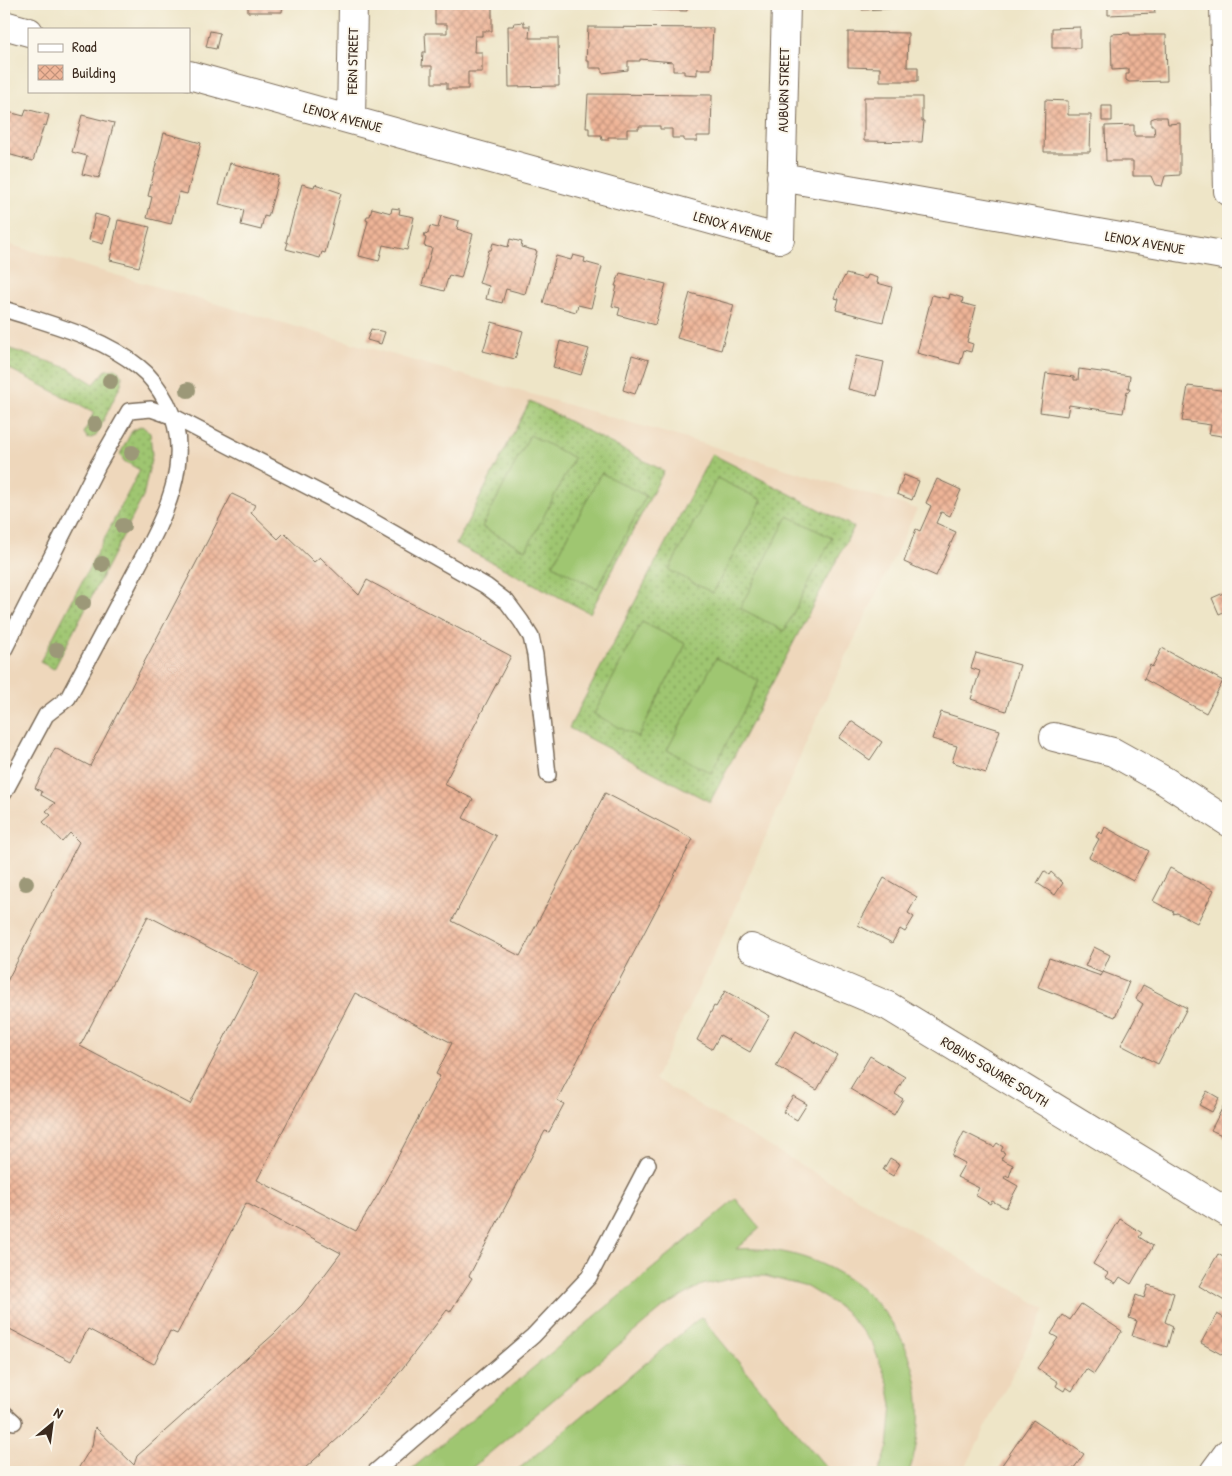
<svg xmlns="http://www.w3.org/2000/svg" width="1232" height="1476" font-family="'Patrick Hand',sans-serif">
	<defs>
		<pattern id="grass-dots" width="8" height="8" patternUnits="userSpaceOnUse" patternTransform="scale(1.25)"><rect width="8" height="8" fill="#9fc671"/><path d="M2 2h.1M6 6h.1" fill="none" stroke="#83a15c" stroke-width="1.8" stroke-linecap="round"/></pattern>
		<pattern id="building-cross-hatch" width="8" height="8" patternUnits="userSpaceOnUse" patternTransform="scale(1.25)"><rect width="8" height="8" fill="#efb598"/><path d="M0 0l8 8M0 8l8-8" fill="none" stroke="#c3937b"/></pattern>
	</defs>
	<rect width="100%" height="100%" fill="#fbf7ec"/>
	<filter id="ink" filterUnits="userSpaceOnUse"><feTurbulence type="fractalNoise" baseFrequency=".02" numOctaves="2"/><feDisplacementMap in="SourceGraphic" scale="10" xChannelSelector="R" yChannelSelector="G"/><feConvolveMatrix kernelMatrix="1 2 1 2 8 2 1 2 1" color-interpolation-filters="sRGB"/></filter>
	<filter id="wash" filterUnits="userSpaceOnUse"><feTurbulence type="fractalNoise" baseFrequency=".0096" numOctaves="4" result="noise"/><feDisplacementMap in="SourceGraphic" scale="20" xChannelSelector="R" yChannelSelector="G"/><feGaussianBlur stdDeviation="1.12" result="paint"/><feColorMatrix in="noise" values="0 0 0 0 0 0 0 0 0 0 0 0 0 0 0 0 0 1.4 0 .05"/><feComposite in="paint" operator="in"/></filter>
	<g filter="url(#wash)">
		<rect width="100%" height="100%" fill="#eee5c7"/>
		<path fill="#eed7bb" d="M4,243l704,202 209,64 -97,202 -98,227 -67,141 391,230 -83,163h-959z"/>
		<path fill="url(#grass-dots)" stroke="#6d7848" d="M4,347l64,21 26,16 12,-14 11,-1 5,7 -1,8 -25,52 -8,3 -4,-6 10,-21 -90,-46z
			M530,401l134,70 -74,142 -134,-69z
			M142,426l8,7 2,22 -9,42 -89,172 -14,-7 100,-192 -16,-9 -4,-7 12,-23z
			M712,454l142,73 -144,275 -141,-74z"/>
		<path fill="#9fc671" stroke="#6d7848" d="M530,435l44,23 -48,92 -44,-23z
			M601,473l45,23 -49,93 -44,-24z
			M717,478l45,22 -49,93 -44,-23z
			M788,516l44,22 -48,93 -44,-23z
			M642,622l44,22 -48,93 -44,-23z
			M716,658l43,23 -48,92 -44,-23z
			M736,1199l24,29 -24,21c124,-7 215,103 173,223h-30l9,-24 4,-43 -4,-22 -16,-40 -28,-33 -37,-23 -42,-11h-21l-42,9 -38,22 -197,165h-59z
			M701,1317l129,155h-315z"/>
		<g id="blocks">
			<path fill="url(#building-cross-hatch)" fill-rule="evenodd" d="M248,4h35l-1,8h-34z
				M435,4h57v27h-10v5h-7l-1,16h8v20h-14v17h-21v-6h-15v-17h-10l1,-14h3l-1,-19h22v-9h-12z
				M653,4h34v7l-34,-1z
				M862,4h40v4l-40,2z
				M1108,4h46l1,9 -47,2z
				M524,22v4h6l-1,12h29l1,48 -50,1 -1,-61h5l1,-3z
				M588,27l125,1 -2,41h-14v6l-13,-1v-3h-11v-9l-33,-3v2h-12v9l-26,3v-5h-13v-7h-3z
				M1080,27v21h-28v-20z
				M210,31l10,2 -4,16 -10,-2z
				M848,32l60,1 -1,34h11v14h-38v-13l-32,-1z
				M1130,33v2h36l1,46 -38,1 -3,-2v-6h3v-5l-17,1 -1,-36z
				M588,94l124,1 -1,41h-14v5h-13v-3h-12v-9h-12v-3h-21v3h-12v8h-19v3h-6l-1,-5h-12v-7h-3z
				M864,97h58v24h2l-2,21 -58,-1z
				M1045,100l23,1v14h23l-1,37h-46z
				M1102,106h10v15h-10z
				M26,109l23,6 -3,11 -2,-1 -11,36 -29,-8v-42l20,5z
				M82,115l32,8 -15,55 -17,-4 5,-18 -15,-4z
				M1156,117h11l1,7 12,-1v52l-15,1 -3,10 -7,-1 -4,-9h-18v-15h-27l-1,-35 29,-1v11h21l-1,-10h-3v-7z
				M164,133l37,10 -14,51 -8,-2 -8,32 -24,-6 5,-21 -4,-1z
				M230,163l49,13 -11,41 -4,-1 -3,14 -20,-5 3,-15 -25,-6z
				M302,184l12,3 1,-3 26,9 -16,60 -3,-1 -2,6 -34,-9 2,-6 -2,-1z
				M372,208l19,5 1,-5 8,1 -1,5 15,3 -7,33 -24,-5 -4,16 -20,-5 9,-35 -2,-1 1,-4h3z
				M95,214l15,4 -7,26 -14,-4z
				M441,216l18,5 -2,8 16,5 -12,44 -12,-3 -5,16 -22,-6 10,-37 -8,-2 2,-8 -2,-1 1,-4 3,1 2,-8 8,2z
				M118,220l32,7 -11,40 -29,-7z
				M510,239l12,3 -1,5 16,4 -12,43 -19,-5 -4,14 -16,-4 3,-13 -10,-3 10,-33h2l2,-7 15,4z
				M573,255l12,3 -1,4 18,5 -11,41 -13,-3 -2,7 -33,-9 13,-47 15,4z
				M620,273l46,11 -11,41 -37,-10 2,-7 -8,-2 5,-20h-2z
				M846,274l20,5 2,-4 10,3 -1,5 15,4 -9,35 -47,-12 3,-11 -5,-1 3,-8z
				M690,293l44,12 -13,45 -44,-12z
				M950,294l13,4 -1,5 14,4 -9,35 6,2 -2,8 -7,-2 -4,14 -43,-11 15,-58 17,4z
				M492,322l31,9 -8,28 -32,-8z
				M371,329l14,3 -4,12 -14,-4z
				M560,341l29,8 -8,26 -28,-8z
				M632,355l17,5 -8,24 -2,-1 -4,11 -12,-4z
				M856,356l28,6 -7,34 -29,-7z
				M1079,369l51,7 -2,12h2l-1,4 -2,-1 -4,22 -54,-8 -2,11 -27,-4 6,-39 28,4v3h4z
				M1188,386l40,5v46l-19,-3 2,-9 -29,-4z
				M904,475l15,6 -7,19 -15,-6z
				M937,479l24,11 -11,26 -9,-4 -5,11 20,9 -20,44 -32,-14 12,-33 4,2 11,-25 -5,-3z
				M232,494l23,11 -4,8 27,26 6,-6 30,29 6,-5 39,38 8,-15 144,76 -67,128 29,15 -10,19 33,18 -44,85 68,35 85,-163 88,46 -136,261 7,4 -15,28 -4,-1 -76,145 3,2 -22,34 -3,-2 -55,72 -50,53 -38,34 3,3h-231l16,-26 3,-19 39,38 3,-9 138,-123 27,-28 39,-52 -95,-50 -69,131 -7,-3 -16,33 -66,-35 -17,32 -67,-35v-339l75,-145 -9,-9 -8,9 -19,-20 8,-7 -5,-4 9,-8 -14,-8 1,-3 -7,-4 20,-40 35,18zM148,916l110,57 -68,131 -110,-58zM355,993l97,50 -16,31 4,2 -61,117 -23,38 -99,-51z
				M1228,591v19l-9,4 -7,-16z
				M1162,648l61,33 -17,32 -62,-34 6,-14 2,2z
				M976,653l44,12 -14,46 -35,-12 9,-28 -9,-3z
				M941,712l59,18 -14,43 -34,-11 5,-16 -25,-7z
				M851,721l31,21 -12,18 -31,-22z
				M1105,827l44,24 -16,30 -44,-24 10,-18 -3,-2 3,-5 3,2z
				M1170,868l44,22 -17,33 -20,-10 -4,1 1,-2 -21,-11z
				M1044,871l5,4 2,-3 12,11 -8,12 -18,-12z
				M884,878l33,19 -9,16 6,4 -9,15 -5,-3 -8,14 -34,-18z
				M1094,947l16,8 -8,18 -17,-7z
				M1049,958l52,18 2,-4 26,10 -14,35 -77,-30z
				M1143,985l44,23 -29,56 -37,-19 22,-41 -7,-5z
				M725,991l45,25 -20,36 -30,-17 -8,14 -15,-9 17,-34 2,1z
				M796,1031l41,24 -20,35 -41,-24z
				M870,1056l35,21 -10,17 8,5 -9,16 -44,-26z
				M1207,1091l12,7 -7,14 -13,-7z
				M793,1096l14,8 -10,16 -14,-8z
				M1228,1097v41l-17,-8z
				M964,1132l30,15 3,-4 6,4 -2,4 4,2 -4,6 12,6 -4,12 -3,-2 -2,3 14,8 -12,22 -14,-7 -2,3 -15,-9 4,-7 -22,-11 8,-14 -13,-7z
				M890,1158l10,6 -7,12 -10,-6z
				M1120,1219l22,14 -3,4 14,9 -22,38 -11,-7 -4,6 -11,-6 3,-4 -15,-9z
				M1218,1254l10,6v43l-29,-17z
				M1148,1285l26,8 -9,29 8,4 -6,21 -35,-11 5,-15 -8,-3 7,-23 8,3z
				M1081,1304l41,27 -28,43 -8,-5 -14,22 -6,-4 -2,4 -8,-5 2,-4 -21,-14 21,-30 -7,-4 12,-19 7,5z
				M1217,1314l11,6v38l-27,-15z
				M1033,1420l51,34 -13,18h-74z"/>
		</g>
	</g>
	<g filter="url(#ink)">
		<use href="#blocks" fill-opacity="0" stroke="#7a6b59" stroke-width="1"/>
		<g fill="none" stroke-linecap="round" stroke-linejoin="round">
			<defs>
				<path id="service" d="M4,309c45,15 97,27 135,58 12,9 21,23 28,36 32,63 -11,128 -40,184 -20,37 -39,74 -59,111l-22,17 -42,78
					M4,650l94,-185 31,-54 22,-2 23,8 179,93 133,76 21,16 14,19 10,16 4,18 13,120
					M4,1413l10,9
					M375,1472l158,-136 56,-59 59,-113"/>
				<path id="minor" d="M1224,4l4,187
					M4,25l25,7
					M189,75l591,164 6,-235
					M351,119l2,-115
					M781,177l447,79
					M1054,737l59,15 52,29 63,41
					M751,948l137,58 340,207
					M1214,1472l14,-19"/>
			</defs>
			<use href="#service" stroke="#7a6b59" stroke-width="18"/>
			<use href="#minor" stroke="#7a6b59" stroke-width="30"/>
			<use href="#service" stroke="#fff" stroke-width="15"/>
			<use href="#minor" stroke="#fff" stroke-width="28"/>
		</g>
		<g fill="#9c9878">
			<circle cx="110" cy="381" r="8"/>
			<circle cx="188" cy="390" r="8"/>
			<circle cx="95" cy="424" r="8"/>
			<circle cx="132" cy="453" r="8"/>
			<circle cx="123" cy="526" r="8"/>
			<circle cx="102" cy="564" r="8"/>
			<circle cx="83" cy="603" r="8"/>
			<circle cx="57" cy="650" r="8"/>
			<circle cx="26" cy="883" r="8"/>
		</g>
	</g>
	<g text-anchor="middle" dominant-baseline="central" stroke-width="4" stroke-linejoin="round" paint-order="stroke">
		<g font-size="14" fill="#3b2a1e" stroke="#fbf7ec">
			<text transform="translate(352 61) rotate(-89)">FERN STREET</text>
			<text transform="translate(783 90) rotate(-89)">AUBURN STREET</text>
			<text transform="translate(343 117) rotate(15)">LENOX AVENUE</text>
			<text transform="translate(733 226) rotate(16)">LENOX AVENUE</text>
			<text transform="translate(1145 242) rotate(10)">LENOX AVENUE</text>
			<text transform="translate(995 1071) rotate(31)">ROBINS SQUARE SOUTH</text>
		</g>
	</g>
	<rect width="1232" height="1476" fill="none" stroke="#fbf7ec" stroke-width="20"/>
	<rect x="28" y="28" width="162" height="65" fill="#fbf7ec" stroke="#aea59a"/>
	<rect x="38" y="44" width="25" height="8" fill="#ffffff" stroke="#aea59a"/>
	<text x="72" y="52" font-size="15" fill="#3b2a1e">Road</text>
	<rect x="38" y="65" width="25" height="15" fill="url(#building-cross-hatch)" stroke="#aea59a"/>
	<text x="72" y="78" font-size="15" fill="#3b2a1e">Building</text>
	<g transform="translate(52 1424) rotate(29)" stroke="#fbf7ec" stroke-width="4" paint-order="stroke">
	<path d="M0-4L9 19L0 12L-9 19Z" fill="#3b2a1e"/>
	<text y="-8" font-size="14" font-weight="bold" text-anchor="middle" fill="#3b2a1e">N</text>
	</g>
</svg>
